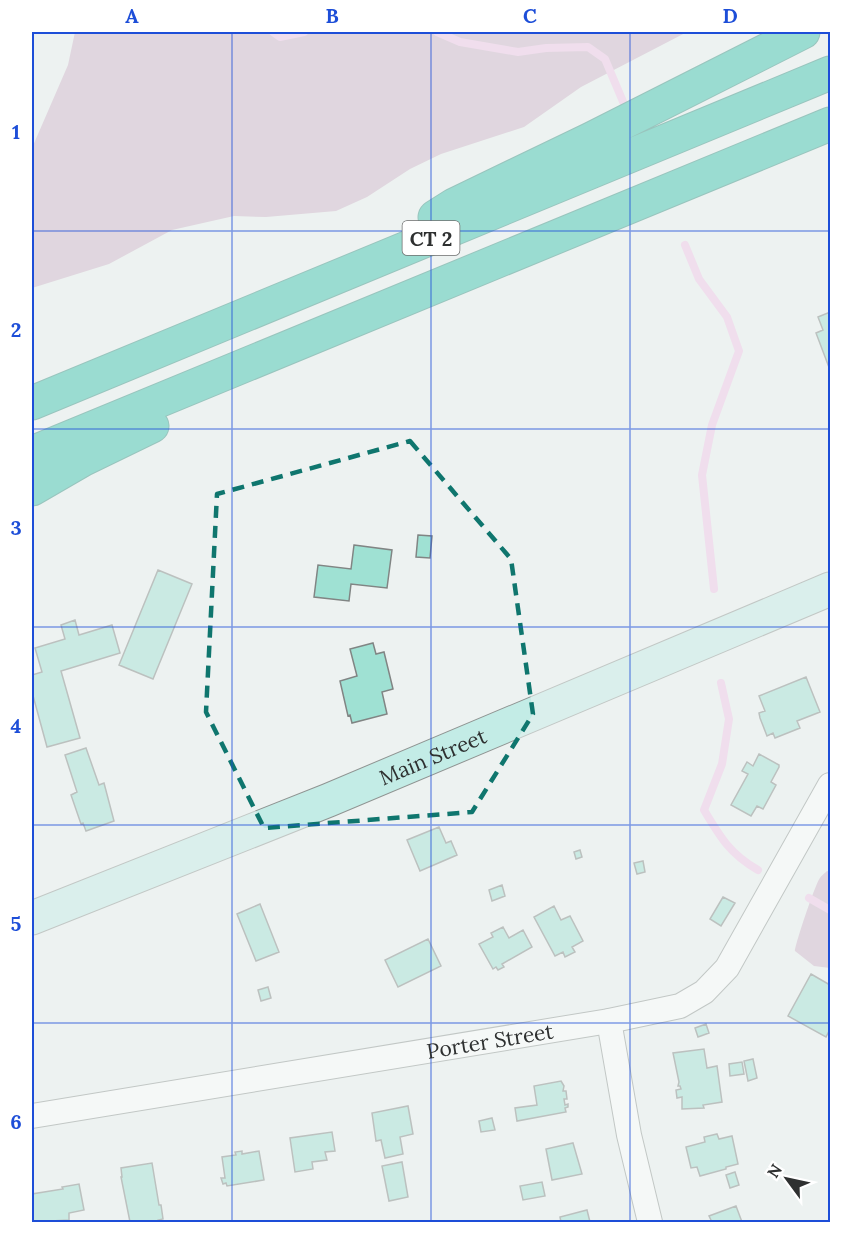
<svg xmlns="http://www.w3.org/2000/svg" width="862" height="1254" font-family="Lora,serif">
	<rect width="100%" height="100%" fill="#edf2f1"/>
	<path fill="#d0b4c9" d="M75,32h612l-106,55 -57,40 -83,27 -31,15 -43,28 -31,14 -70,6 -32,-1 -62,14 -63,34 -77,24v-140l36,-83z
		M827,871l3,1v96l-16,-2 -19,-15c0,-6 21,-69 25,-73 1,-2 5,-5 7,-7z"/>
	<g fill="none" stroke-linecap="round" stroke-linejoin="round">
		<path stroke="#f3c5e8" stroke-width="8" d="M273,32l7,5 24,-5
			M437,32l23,10 58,10 28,-4 42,-1 17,12 19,45
			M685,245l14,34 28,38 12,34 -27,74 -10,50 12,114
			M721,683l8,36 -7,45 -18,46c16,27 26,44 54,60
			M809,898l21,12"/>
	</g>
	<path fill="#9fe1d3" stroke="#818584" stroke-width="1.5" d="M830,312v58l-14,-37 7,-3 -5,-13z
		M418,535l14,1 -2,22 -14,-1z
		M354,545l38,5 -5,38 -36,-4 -2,17 -35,-4 4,-32 33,4z
		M158,570l34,14 -39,95 -34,-14z
		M75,620l4,15 33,-10 8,28 -59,18 19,67 -33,9 -15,-55v-17l10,-3 -7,-24 30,-9 -4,-14z
		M373,643l3,11 8,-2 9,37 -11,3 5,22 -35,9 -2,-8 -2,1 -8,-35 17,-5 -7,-27z
		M806,677l14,35 -23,9 3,7 -25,10 -2,-5 -6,3 -7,-18 -1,-5 6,-2 -6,-15z
		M86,748l13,37 5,-2 10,38 -28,10 -3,-8 -2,1 -10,-29 6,-3 -12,-37z
		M759,754l20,11v2l-8,15 5,3 -13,24 -6,-3 -6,10 -20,-11 17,-31 -6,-3 5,-9 6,4z
		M439,827l7,16 5,-2 6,14 -37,16 -13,-31z
		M580,850l2,7 -6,2 -2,-7z
		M643,861l2,11 -8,2 -3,-11z
		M502,885l3,11 -13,5 -3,-11z
		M723,897l12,6 -14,23 -11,-7z
		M260,904l19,48 -23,9 -19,-47z
		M554,906l7,14 9,-4 13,25 -11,6 3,5 -10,5 -2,-5 -8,4 -21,-39z
		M503,927l6,11 14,-8 9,17 -30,17 2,3 -6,3 -2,-3 -3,2 -14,-25 14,-7 -2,-4z
		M428,939l13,27 -43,21 -13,-27z
		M811,974l19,11v44l-4,8 -38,-21z
		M268,987l3,11 -10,3 -3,-11z
		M706,1024l3,9 -11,4 -3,-9z
		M704,1049l3,19 10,-2 5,36 -19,3 1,3 -22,1v-12l-5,1 -1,-8 5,-1 -1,-3h-2l1,-4 -6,-29z
		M753,1059l4,19 -9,3 -4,-20z
		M742,1062l2,12 -14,2 -1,-12z
		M561,1081l3,5 -1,5h3l1,8h-3l1,6 3,-1v3l-3,1 1,4 -49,9 -2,-13 22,-3 -3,-19z
		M408,1106l5,28 -13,3 3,17 -18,4 -4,-18 -5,1 -4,-28z
		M492,1118l3,12 -14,2 -2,-11z
		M332,1132l3,19 -10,1 2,8 -15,2 1,7 -18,3 -5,-34z
		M717,1134l2,5 13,-3 6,28 -12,3v2l-26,7 -3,-9 -6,1 -5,-21 19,-5 -1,-5z
		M573,1143l9,31 -30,6 -6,-31z
		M242,1151v3l17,-3 5,29 -37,6 -1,-3 -3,1 -2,-6h4l-3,-21 14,-2 -1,-3z
		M402,1162l6,35 -19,4 -7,-35z
		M152,1163l7,42h2l2,14 -5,1v2h-28l-9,-45h1l-1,-9z
		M735,1172l4,13 -9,3 -4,-13z
		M542,1182l3,14 -22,4 -3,-14z
		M79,1184l5,26 -15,3v7l-37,2v-28l31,-5 -1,-2z
		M736,1206l6,16h-30l-3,-6z
		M587,1210l3,12 3,-1 1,1h-33l-1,-5z"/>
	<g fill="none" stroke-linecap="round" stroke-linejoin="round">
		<defs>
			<g id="minor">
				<path d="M609,1021l20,114 21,87"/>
				<path id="s1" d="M32,1116l577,-95 71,-15 24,-14 23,-24 103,-183"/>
			</g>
			<g id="secondary">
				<path id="s2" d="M32,918l297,-118 501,-211"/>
			</g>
			<path id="motorway" d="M435,217l19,-12 137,-66 212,-107
				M32,403l798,-330
				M32,453l798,-329
				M32,489l50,-29 70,-34"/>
		</defs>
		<use href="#minor" stroke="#8f9492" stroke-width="26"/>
		<use href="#secondary" stroke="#8f9492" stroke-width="35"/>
		<use href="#motorway" stroke="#338e80" stroke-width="35"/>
		<use href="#minor" stroke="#fff" stroke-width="24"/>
		<use href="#secondary" stroke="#c3ece6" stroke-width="33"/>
		<use href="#motorway" stroke="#36c1ab" stroke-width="33"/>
	</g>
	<path d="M0 0H862V1254H0ZM410,441l101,118 22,155 -61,98 -208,16 -58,-116 11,-218z" fill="#edf2f1" fill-opacity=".55" fill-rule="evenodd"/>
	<path fill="none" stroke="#0f766e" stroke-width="4.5" stroke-dasharray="12 8" stroke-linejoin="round" d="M410,441l101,118 22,155 -61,98 -208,16 -58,-116 11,-218z"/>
	<path fill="none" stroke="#1d4ed8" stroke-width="1.5" stroke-opacity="0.55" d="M232,32v1190M431,32v1190M630,32v1190M32,231h798M32,429h798M32,627h798M32,825h798M32,1023h798"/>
	<g text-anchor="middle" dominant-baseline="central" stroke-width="4.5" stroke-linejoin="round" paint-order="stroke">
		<rect fill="#fff" stroke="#6d6e6e" stroke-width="1.5" x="402.5" y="221" width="57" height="34" rx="4.5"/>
		<g font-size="20" font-weight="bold" fill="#2e3030">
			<text x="431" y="238">CT 2</text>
		</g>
		<g font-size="21" fill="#2e3030" stroke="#fff">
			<text stroke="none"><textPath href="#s2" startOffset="432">Main Street</textPath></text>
			<text stroke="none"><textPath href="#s1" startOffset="464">Porter Street</textPath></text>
		</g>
	</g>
	<rect width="862" height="1254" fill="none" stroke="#ffffff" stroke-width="66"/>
	<g transform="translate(787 1179) rotate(303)" stroke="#ffffff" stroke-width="4.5" paint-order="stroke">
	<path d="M0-4.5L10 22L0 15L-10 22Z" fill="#2e3030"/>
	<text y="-9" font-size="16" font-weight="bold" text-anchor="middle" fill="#2e3030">N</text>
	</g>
	<rect x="33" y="33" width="796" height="1188" fill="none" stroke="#1d4ed8" stroke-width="2"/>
	<g font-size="20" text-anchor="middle" font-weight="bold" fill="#1d4ed8">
		<text x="132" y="23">A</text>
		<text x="332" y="23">B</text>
		<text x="530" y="23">C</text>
		<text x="730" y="23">D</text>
		<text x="16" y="139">1</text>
		<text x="16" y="337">2</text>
		<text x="16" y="535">3</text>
		<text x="16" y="733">4</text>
		<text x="16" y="931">5</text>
		<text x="16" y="1129">6</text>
	</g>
</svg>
